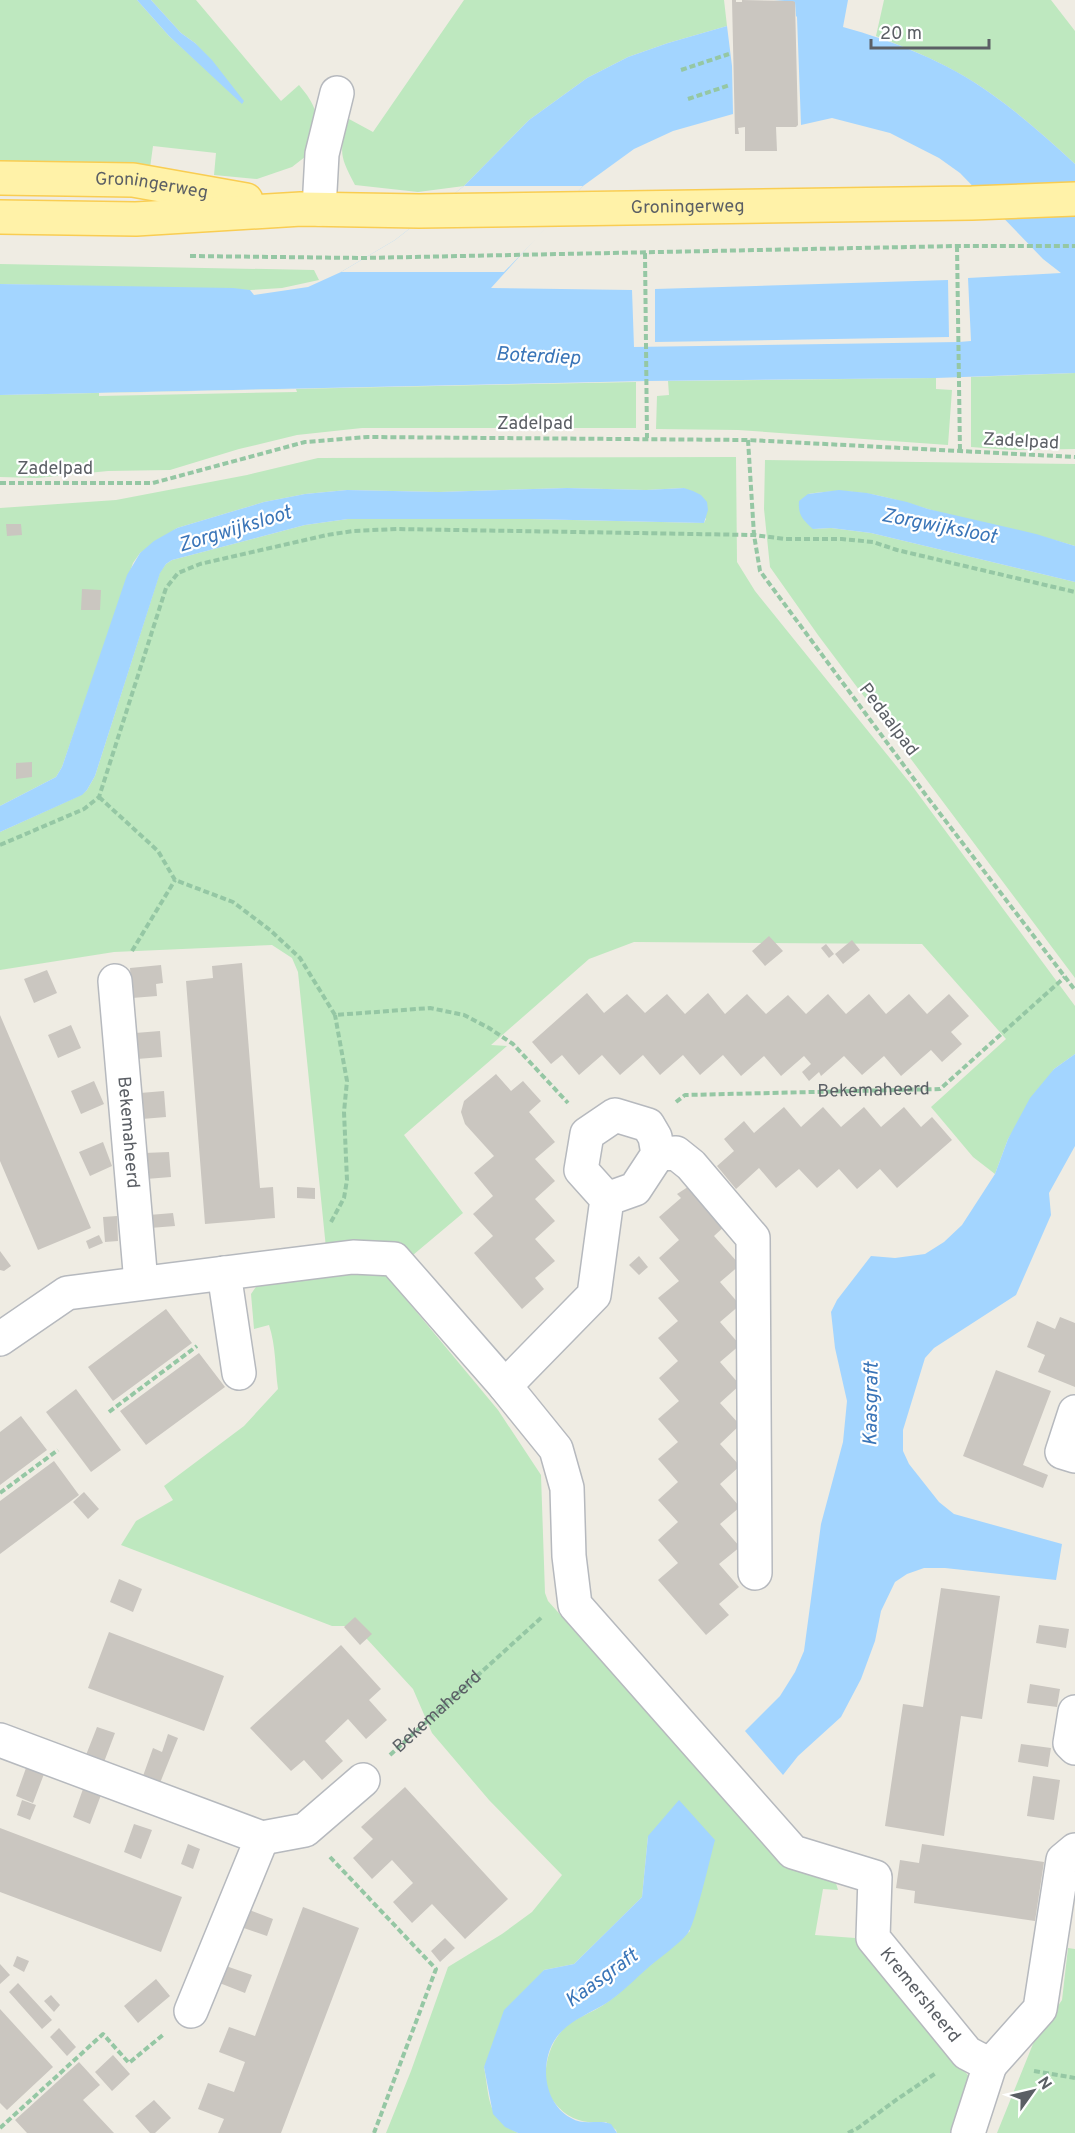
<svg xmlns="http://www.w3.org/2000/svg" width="1075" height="2133" font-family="Overpass,sans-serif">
	<rect width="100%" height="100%" fill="#efece3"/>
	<path fill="#bee8bf" d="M0,0h137l32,36 74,67 -48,-60 -14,-10 -30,-33h45l85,101 18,-16c23,27 19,35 11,68l-18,14 -35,12 -43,-4 2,-22 -63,-7 -3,22 -150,-5z
		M464,0h260l3,26 -59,17 -40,14 -41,21 -58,42 -65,66 -46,6 -63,-7c-16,-30 -16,-33 -6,-66l24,13z
		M884,0h167l24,31v133c-27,-25 -55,-50 -85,-71 -34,-25 -75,-42 -114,-57z
		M0,264l314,6 5,10 -37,8 -32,2 -250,-6z
		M1075,373v76l-65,1 -39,-3v-70z
		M936,378v11l16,1 -4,55 -210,-15 -82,-1 1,-33 12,-1 -1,-14z
		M636,382v46h-274l-65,7 -58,14 -69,21 -62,1 -71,7 -37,-1v-82z
		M736,457l1,105 18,29 155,192 165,223v48l-21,15 -46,70 -13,35 -22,-17 -42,-50 75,-68 -84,-95 -288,-2 -45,17 -98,86 16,1 -103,89 59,78 -50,42 -13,-13 -74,6 -28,-276 -6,-14 -20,-13 -158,7 -114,18v-138l81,-37 6,-5 8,-14 65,-204 6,-8 6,-4 133,-35 43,-6h181l175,4 2,-4 -22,-31 -38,2 -79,-2 -128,4 -92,-2 -42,4 -41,8 -87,26 -37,25 -7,10 -71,204 -6,10 -56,29v-298l116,-8 131,-25 71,-17z
		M765,460l310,4v82c-40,-12 -81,-21 -122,-30 -52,-13 -88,-32 -145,-22l5,35 18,-1 40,5 204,49v396l-257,-343 -48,-68 -6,-58z
		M380,1268l118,142 43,65 4,118 3,8 239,267 46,5 5,17 -15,-1 -8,46 40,3 116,141 -18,54h-336l-1,-3 -10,-8c-22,2 -38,-2 -52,-20 -15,-18 -8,-52 6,-69 11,-15 32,-19 46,-30 10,-6 19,-16 28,-24 19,-16 38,-32 56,-48l-42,-95 -6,61 -68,67 -30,6 -60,97c6,32 2,50 34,66h-132l25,-62 37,-104 54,-33 30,-22 30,-37 -73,-75 -57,-67 -19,-44 -58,-63h-23l-211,-81 15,-24 37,-21 -9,-14 80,-60 34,-37c-3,-21 -2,-43 -9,-64l-15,4 -3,-35 7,-10z
		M1068,1948l7,1v184h-78l38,-94 27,-39z"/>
	<path fill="#a3d5ff" d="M137,0h14l30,33 14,10 17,17 28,36 4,5 -2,3 -73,-68z
		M774,0h74l-5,27c51,14 104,35 147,66 30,21 58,46 85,71v209l-139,5 -290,3 -646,14v-111l233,4 17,2 4,5 54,-8 33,-15 54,-32 69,-54 65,-66 58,-42 41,-21 40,-14 59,-17 5,40 1,48 -60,17 -39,18 -51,37 -92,102 141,2 2,57 325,-5 12,-1 -3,-63 93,-5 -18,-14 -83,-86 -21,-15 -49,-25 -58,-15 -31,7 -4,-108 -1,-1 -1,-14z
		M948,280l1,57 -294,5v-53z
		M567,488l79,2 38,-2 9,3 8,4 6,7 1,8 -4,13 -175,-4h-181l-43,6 -133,35 -6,4 -6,9 -65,203 -8,14 -5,5 -82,37v-26l56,-29 6,-10 65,-192 13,-22 14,-12 23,-13 87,-26 41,-8 42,-4 92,2z
		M839,490l28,3 40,9 21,7 108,25 39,12v36l-204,-49 -40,-5 -18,1c-11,-10 -15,-14 -14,-28l9,-7z
		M1075,1054v92l-26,47 2,22 -35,80 -82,53 -9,10 -22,72v21l6,13 30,38 15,12 108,30 -6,36 -111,-12h-21l-17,6 -12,8 -14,29 -6,30 -14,38 -20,38 -43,39 -15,19 -38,-44 35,-35 15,-24 9,-21 17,-127 22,-82 4,-41 -12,-53 -4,-36 6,-12 34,-44 24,2 30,-4 19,-12 18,-17 33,-51 13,-35 22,-41 24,-29z
		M679,1800l36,40c-4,15 -20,85 -27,93 -10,12 -25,22 -38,33 -14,12 -29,28 -45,38 -15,9 -31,15 -43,27 -24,23 -21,71 9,87 13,8 27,1 40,6l6,9h-99l-13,-6 -12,-13 -9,-47 20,-57 40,-40 30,-6 68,-67 6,-61z"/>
	<path fill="#efece3" d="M464,186h119l-46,52 -33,34h-163l54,-32z
		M296,389l1,3 -198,4v-3z"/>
	<path fill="#cac6c0" d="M732,0h4v2h6v-2l51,1 2,1 3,123 -2,2h-20l1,24h-32v-24l-7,1 1,6h-4z
		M6,524h15l1,11 -15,1z
		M82,589l19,1 -1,20h-19z
		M32,762v15l-16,2v-16z
		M769,936l14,15 -18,15 -13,-15z
		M852,940l8,10 -17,14 -8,-10z
		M826,944l8,10 -5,4 -8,-10z
		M242,963l18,225 13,-1 2,31 -70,6 -19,-243 27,-3 -1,-12z
		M161,965l2,18 -7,1 1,12 -25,2 -2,-30z
		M47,970l10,23 -23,10 -10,-24z
		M587,993l17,20 23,-19 18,19 22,-19 18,20 23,-21 17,21 22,-20 19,20 22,-19 18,19 22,-20 18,20 23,-20 17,20 23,-20 18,20 22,-20 20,22 -18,16 11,12 -20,18 -11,-12 -30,26 -17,-20 -22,19 -18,-19 -23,20 -2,-4 -10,9 -7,-9 9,-8 -7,-8 -23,20 -17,-20 -23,20 -18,-21 -23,20 -17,-20 -23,20 -17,-20 -23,20 -18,-20 -23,20 -17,-20 -11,9 -19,-22z
		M0,1015l91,213 -53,22 -38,-89z
		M71,1025l10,23 -23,10 -10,-23z
		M160,1031l2,26 -25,2 -2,-26z
		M496,1074l15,17 12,-10 18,20 -12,11 26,30 -20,17 20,22 -20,18 20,22 -20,18 20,22 -20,17 9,11 -22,20 -48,-56 19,-17 -20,-22 20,-18 -19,-23 20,-17 -29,-32 -4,-12 3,-11z
		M94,1081l10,23 -23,10 -10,-23z
		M164,1091l2,26 -24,2 -2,-26z
		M784,1107l17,20 22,-20 18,20 23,-20 17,20 23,-20 17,20 11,-10 20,23 -55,48 -17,-19 -23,20 -18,-20 -22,19 -18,-19 -23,19 -17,-20 -23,21 -19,-23 17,-15 -10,-12 20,-18 10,12z
		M103,1142l9,24 -22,10 -11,-24z
		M169,1152l2,25 -25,2 -2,-26z
		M691,1185l35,40 -12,11 26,29 -20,17 20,23 -20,17 20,23 -20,17 20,23 -20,18 20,22 -20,19 20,22 -20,18 20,23 -20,17 20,23 -21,17 20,23 -20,17 10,11 -23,20 -48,-55 20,-17 -20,-23 20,-18 -20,-22 20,-18 -20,-23 20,-17 -20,-23 21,-18 -20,-23 19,-17 -20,-23 20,-17 -20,-23 21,-17 -20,-23 20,-18 -20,-23 22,-19 -4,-4z
		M297,1187l18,1v11l-18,-1z
		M173,1213l2,13 -25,2 -1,-13z
		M117,1216l1,25 -13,1 -2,-25z
		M99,1235l4,8 -14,6 -3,-8z
		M0,1251l11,15 -7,5 -4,-1z
		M639,1256l9,11 -9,8 -10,-10z
		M166,1309l26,34 -79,58 -25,-34z
		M1060,1317l15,6v64l-37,-15 7,-17 -18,-8 10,-26 18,8z
		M199,1353l26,34 -79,58 -26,-34z
		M996,1370l55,21 -28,74 25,10 -5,13 -80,-32z
		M76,1389l45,61 -30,22 -45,-60z
		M21,1416l26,34 -47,35v-53z
		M54,1461l25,34 -79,59v-53z
		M84,1492l15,17 -11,10 -15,-17z
		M119,1579l23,10 -9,23 -23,-10z
		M941,1588l59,8 -18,123 -21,-3 -17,120 -59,-10 18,-122 20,3z
		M355,1617l17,17 -12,11 -16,-18z
		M1039,1625l30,4 -3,19 -30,-5z
		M109,1632l115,44 -20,55 -116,-43z
		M341,1645l40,44 -12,11 18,20 -21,19 -18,-20 -23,22 18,20 -21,19 -18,-20 -13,11 -41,-43z
		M1030,1684l30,5 -3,18 -30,-4z
		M97,1727l18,6 -11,29 -18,-7z
		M168,1734l10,4 -18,45 -17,-7 10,-28 9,4z
		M1021,1744l30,4 -3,19 -30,-5z
		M26,1768l18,6 -11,29 -17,-7z
		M1033,1776l27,4 -6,40 -27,-4z
		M405,1787l103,112 -43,40 -33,-35 -20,19 -19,-21 20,-19 -21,-23 -20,19 -19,-21 20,-19 -12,-12z
		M83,1789l18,6 -11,29 -17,-7z
		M22,1800l14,5 -6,15 -13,-5z
		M134,1824l18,6 -11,29 -17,-7z
		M0,1828l182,69 -21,55 -161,-60z
		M188,1844l12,5 -7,20 -12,-5z
		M922,1844l122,18 -9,59 -121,-18 1,-12 -19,-3 4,-28 19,3z
		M303,1907l56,21 -11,29 -67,176h-63l6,-14 -26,-10 10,-26 26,9 11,-30 -26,-10 10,-25 26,9z
		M244,1908l29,11 -6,17 -29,-10z
		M445,1938l10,10 -15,14 -9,-11z
		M17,1956l12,5 -5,11 -11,-6z
		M0,1964l10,11 -10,9z
		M223,1965l29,10 -7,18 -28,-11z
		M156,1979l14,17 -32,27 -14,-17z
		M18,1983l34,37 -10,9 -33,-37z
		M51,1995l9,10 -6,7 -10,-11z
		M0,2009l53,58 -46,43 -7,-7z
		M59,2028l17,19 -9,9 -17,-19z
		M113,2055l17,19 -18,17 -17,-19z
		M79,2062l21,23 -17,15 31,33h-87l-12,-13z
		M154,2100l17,18 -16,15h-5l-15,-17z"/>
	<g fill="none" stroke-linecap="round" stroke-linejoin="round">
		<defs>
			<g id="minor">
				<path d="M319,209l3,-55 15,-61"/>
				<path id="s3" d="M115,981l26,302"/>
				<path d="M658,1154l18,-1 15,12 62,73 2,335"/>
				<path d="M224,1273l15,100"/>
				<path d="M0,1339l67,-46 286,-36 41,2 111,127 89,-91 13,-96 -26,-29 6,-36 28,-19 33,10 7,12 3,17 -23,35 -28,10"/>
				<path id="s4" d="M505,1386l51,63 11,39 2,68 6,49 218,247 82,25 -2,61 94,115 23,12 -22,68"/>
				<path d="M1075,1412l-13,40 13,4"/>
				<path d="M1075,1712l-5,31 5,5"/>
				<path d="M0,1740l262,98 -71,173"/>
				<path d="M262,1838l43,-8 58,-50"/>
				<path d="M990,2065l50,-56 23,-149 12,-10"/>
			</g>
			<g id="major">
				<path id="s5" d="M0,178l133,2 113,20"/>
				<path id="s6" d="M0,217l136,2 165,-10 118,2 553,-8 103,-4"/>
			</g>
		</defs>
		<use href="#minor" stroke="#b6b9be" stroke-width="36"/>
		<use href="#major" stroke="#f9cd52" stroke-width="36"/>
		<g stroke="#95c7a4" stroke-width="4" stroke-dasharray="6 3" stroke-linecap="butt">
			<path d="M681,70l48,-16"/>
			<path d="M688,99l42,-14"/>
			<path d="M957,246l3,206"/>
			<path d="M645,253l2,185"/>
			<path d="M190,256l173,2 594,-12h118"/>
			<path d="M748,440l6,95 6,36 165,223 150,196"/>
			<path d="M0,483h153l152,-41 63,-5 380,3 327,17"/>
			<path d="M99,797l59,54 17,29 58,22 37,28 30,28 35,57 95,-7 34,7 25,13 24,16 55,59"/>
			<path d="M0,845l84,-36 15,-12 67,-209 12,-15 22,-9 127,-29 26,-4 44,-2 357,6 31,4h57l31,3 24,8 178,42"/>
			<path d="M132,951l43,-71"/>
			<path id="s1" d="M676,1102l9,-7 255,-6 125,-112"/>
			<path d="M331,1222l13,-24 3,-18 -3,-68 3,-31 -12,-66"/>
			<path d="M109,1412l88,-66"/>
			<path d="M0,1493l58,-43"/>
			<path id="s2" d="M390,1755l152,-138"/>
			<path d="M330,1857l106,112 -62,164"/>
			<path d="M1034,2071l41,7"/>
			<path d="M0,2128l103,-94 26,29 35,-29"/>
			<path d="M848,2133l10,-5 38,-28 40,-27"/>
		</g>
		<use href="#minor" stroke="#fff" stroke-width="33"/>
		<use href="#major" stroke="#fff2a8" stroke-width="33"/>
	</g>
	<g text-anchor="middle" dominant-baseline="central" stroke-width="4.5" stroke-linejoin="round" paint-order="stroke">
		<g font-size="18" fill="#5b5f65" stroke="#fff">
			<text stroke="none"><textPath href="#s5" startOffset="152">Groningerweg</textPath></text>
			<text stroke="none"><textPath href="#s6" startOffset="688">Groningerweg</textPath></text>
			<text x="535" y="424">Zadelpad</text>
			<text transform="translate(1021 442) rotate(3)">Zadelpad</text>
			<text x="55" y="469">Zadelpad</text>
			<text transform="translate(888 720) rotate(53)">Pedaalpad</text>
			<text stroke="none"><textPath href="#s1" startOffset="200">Bekemaheerd</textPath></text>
			<text stroke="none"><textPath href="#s3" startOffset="152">Bekemaheerd</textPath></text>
			<text stroke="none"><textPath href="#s2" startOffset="64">Bekemaheerd</textPath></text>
			<text stroke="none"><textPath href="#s4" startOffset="789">Kremersheerd</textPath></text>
		</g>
		<g font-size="20" font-style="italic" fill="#3a75b8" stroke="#fff">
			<text transform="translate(538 357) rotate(3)">Boterdiep</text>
			<text transform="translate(939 527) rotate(11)">Zorgwijksloot</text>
			<text transform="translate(235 530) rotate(-17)">Zorgwijksloot</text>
			<text transform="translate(872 1404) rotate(-89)">Kaasgraft</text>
			<text transform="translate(602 1979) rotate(-36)">Kaasgraft</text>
		</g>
	</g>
	<g transform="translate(1033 2091) rotate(56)" stroke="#ffffff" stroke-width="4.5" paint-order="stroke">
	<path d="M0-4.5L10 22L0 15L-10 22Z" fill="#5b5f65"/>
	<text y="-9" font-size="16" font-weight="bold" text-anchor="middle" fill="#5b5f65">N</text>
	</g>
	<path d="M871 39v9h118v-9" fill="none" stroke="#5b5f65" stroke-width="3"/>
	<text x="880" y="39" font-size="18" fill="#5b5f65" stroke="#ffffff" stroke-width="4.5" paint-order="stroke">20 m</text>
</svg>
